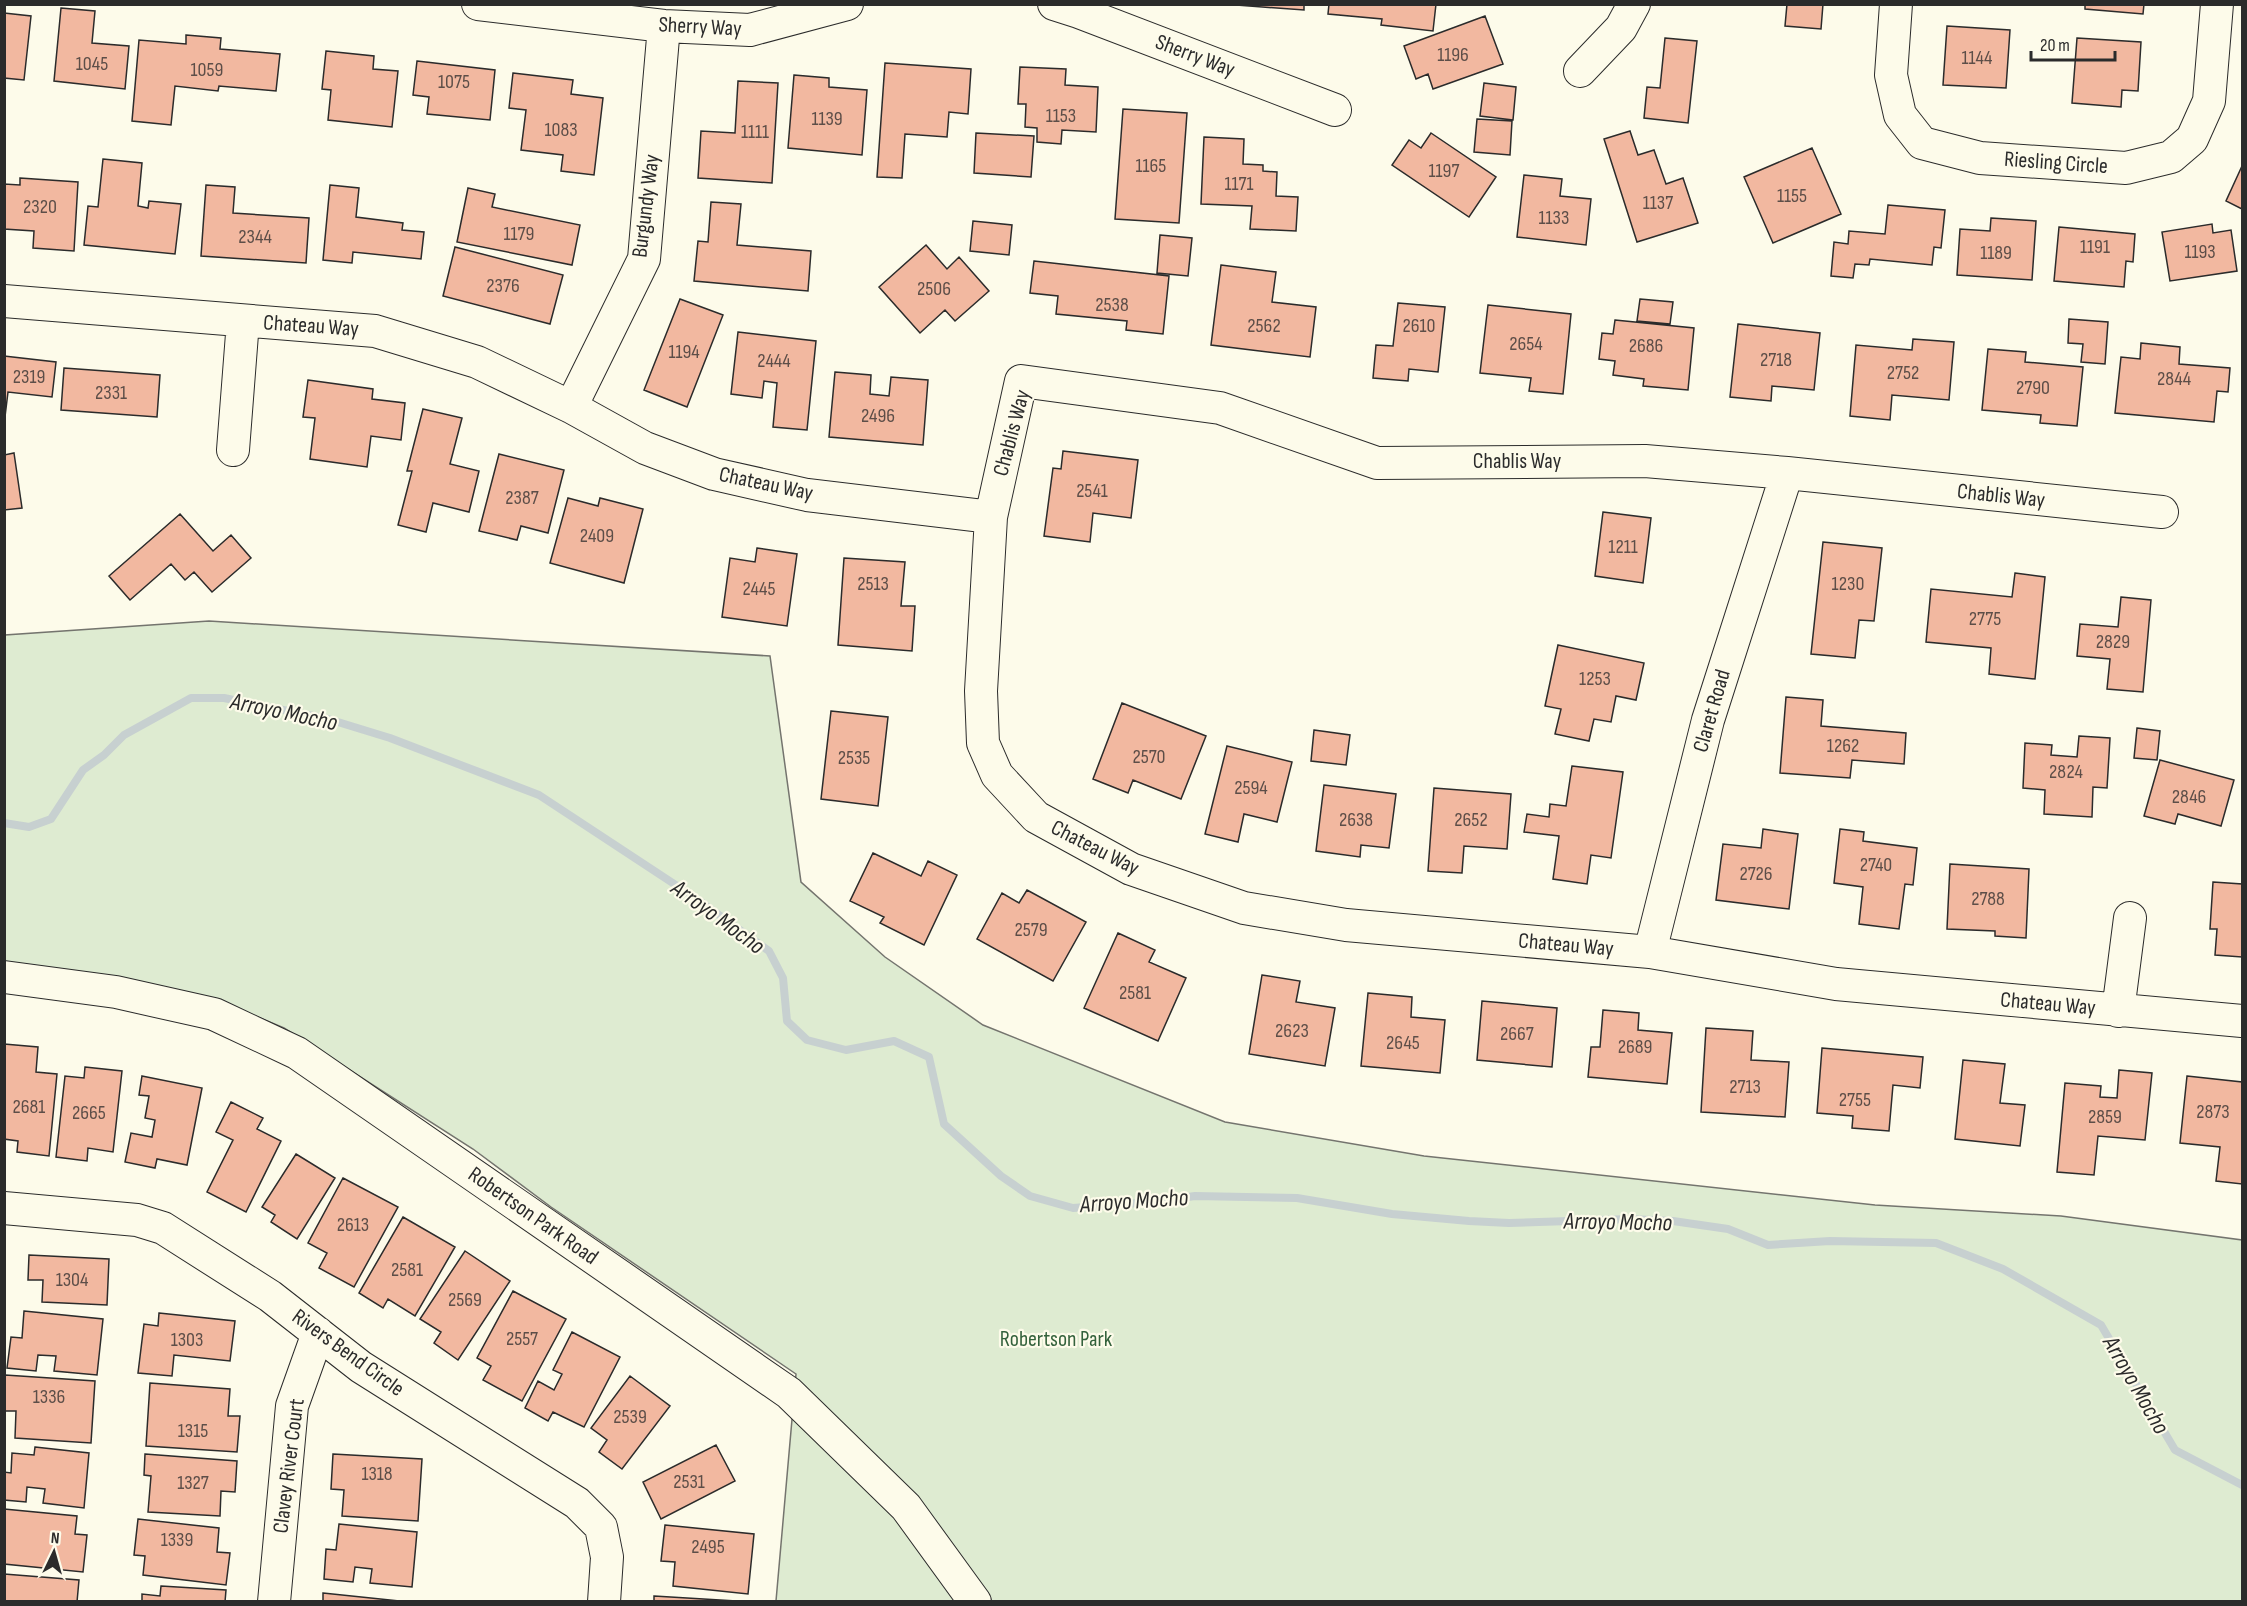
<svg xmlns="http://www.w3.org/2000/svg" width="2247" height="1606" font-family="'Sofia Sans Condensed',sans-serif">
	<rect width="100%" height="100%" fill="#fdfbea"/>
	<path fill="#deebd1" stroke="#74746e" stroke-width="1.5" d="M209,621l561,35 31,226 84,75 98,68 242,97 199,34 451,49 186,11 181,24v361h-1466l20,-227 -245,-167 -78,-58 -189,-121 -43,-18 -236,-42v-333z"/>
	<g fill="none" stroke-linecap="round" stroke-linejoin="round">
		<path stroke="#c7d0d0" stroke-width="8" d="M4,823l25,4 22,-8 32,-49 21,-15 20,-20 67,-37h33l104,21 62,19 149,57 155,102 75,54 14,27 4,43 20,19 39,10 48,-9 35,16 15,67 57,52 29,20 43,12 80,-6 42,-6 102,2 95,16 77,7 40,2 121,-4 43,2 55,8 40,16 62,-4 106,2 67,26 98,56 74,125 67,35"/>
	</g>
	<path fill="#f2b8a0" stroke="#2b2b2b" stroke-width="1.5" d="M1223,4h81v6z
		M1329,4h107l-3,27 -52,-6 1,-6 -54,-5z
		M1787,4h36l-2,25 -36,-3z
		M2085,4h59l-1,10 -58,-5z
		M61,8l34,3 -3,32 37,3 -4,43 -71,-8z
		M4,13l27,3 -7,64 -20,-2z
		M1485,16l18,48 -70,25 -5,-15 -12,5 -12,-33z
		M1947,26l63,4 -4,58 -63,-3z
		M186,35l35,3 -1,11 60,5 -4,37 -57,-5 -1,5 -43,-5 -4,39 -39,-4 7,-81 47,4z
		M1665,38l32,3 -9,82 -44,-5 3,-31 13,1z
		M2077,38l64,4 -3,49 -16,-1 -1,17 -49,-4z
		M326,51l48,5 -1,13 25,2 -6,56 -64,-7 3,-30 -9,-1z
		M417,61l78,9 -5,50 -63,-6 2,-17 -16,-2z
		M885,63l86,6 -3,45 -19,-2 -2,25 -42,-3 -3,44 -25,-1z
		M1020,67l46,2 -1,16 33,2 -2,45 -34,-2 -1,14 -24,-2v-14l-12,-1 1,-23h-8z
		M513,73l60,7 -2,14 32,4 -9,77 -33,-4 2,-16 -42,-5 5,-40 -17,-2z
		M794,75l35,3v9l38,3 -5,65 -74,-7z
		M738,81l40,2 -6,100 -74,-5 3,-47 34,2z
		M1484,83l32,4 -3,33 -33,-4z
		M1123,109l64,4 -8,110 -64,-4z
		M1477,119l35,2 -2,34 -36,-3z
		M1630,131l8,24 16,-5 12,34 17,-6 15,45 -61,19 -33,-103z
		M976,133l58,3 -3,41 -57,-4z
		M1431,133l65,44 -27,40 -77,-52 17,-25 12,8z
		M1204,137l40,2 -1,25 20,1v6l14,1 -1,24 22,1 -2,34 -46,-2 2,-23 -51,-2z
		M1812,148l29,66 -68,29 -29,-66z
		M103,159l39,4 -4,43 10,2 1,-7 32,3 -6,50 -91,-9 4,-39 10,1z
		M2242,166v43l-16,-8z
		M1524,175l38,4 -2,17 31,3 -5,46 -69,-8z
		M20,178l58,4 -4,69 -41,-3 1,-17 -30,-2v-45l16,1z
		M206,185l29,2 -2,26 76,5 -3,45 -105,-7z
		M330,185l29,3 -3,29 47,6 -1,7 22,2 -3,27 -68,-7 -1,11 -29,-3z
		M468,188l27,6 -3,13 88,18 -8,40 -115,-23z
		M711,202l30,2 -4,41 74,6 -3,40 -114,-10 4,-40 10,1z
		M1888,205l57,5 -4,38 -7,-1 -2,18 -62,-6 -1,6 -14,-1 -2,14 -22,-2 3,-34 14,2 1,-13 36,3z
		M1991,218l45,3 -4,59 -75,-5 3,-46 30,2z
		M973,221l39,4 -3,30 -39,-4z
		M2212,224l1,9 18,-3 6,41 -67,10 -8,-49z
		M2059,227l76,7 -2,28 -7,-1 -2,26 -70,-6z
		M1160,235l32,3 -4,38 -31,-3z
		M926,245l21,24 12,-12 30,34 -34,30 -10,-11 -25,23 -41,-46z
		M455,247l108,28 -13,49 -107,-28z
		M1034,261l135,15 -6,58 -37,-4 1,-9 -71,-7 2,-18 -28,-3z
		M1221,265l55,7 -4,30 44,5 -6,50 -99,-12z
		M680,299l43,16 -36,92 -43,-17z
		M1640,299l33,3 -3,22 -33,-3z
		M1398,303l47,4 -7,65 -29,-3 -1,12 -35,-3 3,-33 17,1z
		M1488,305l83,9 -8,80 -34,-3 2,-13 -51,-5z
		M2069,319l39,3 -3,42 -24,-2 2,-18 -15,-1z
		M1615,320l79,8 -6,62 -45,-4 1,-7 -31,-4 2,-14 -16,-2 3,-26 11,1z
		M1738,324l82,9 -6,57 -42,-4 -1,15 -41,-4z
		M738,332l78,9 -9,89 -34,-3 4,-44 -13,-2 -2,17 -31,-4z
		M1913,339l41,3 -5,58 -57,-5 -2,25 -40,-4 6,-71 56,5z
		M2141,343l39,4 -1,17 51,4 -2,24 -11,-1 -3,31 -99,-9 6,-56 19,2z
		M1988,349l38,3 -1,10 58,5 -6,59 -37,-3 1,-8 -59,-5z
		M4,356l52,6 -4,35 -44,-5 -4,33z
		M64,368l96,7 -3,42 -96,-7z
		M835,372l36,3 -1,19 19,2 2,-19 37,3 -5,65 -94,-8z
		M308,380l65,9 -1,10 33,4 -4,37 -30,-4 -4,31 -57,-8 5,-41 -12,-1z
		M423,409l39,9 -12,46 29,7 -10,41 -36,-9 -7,29 -28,-7 14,-54h-5z
		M1063,451l75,9 -7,58 -38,-5 -3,29 -46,-6 9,-68 8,1z
		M14,453l8,55 -18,2v-55z
		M499,454l65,16 -16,63 -27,-7 -4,14 -38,-9z
		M568,498l30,8 2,-8 43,11 -19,74 -74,-20z
		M1603,512l48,6 -8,65 -48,-7z
		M180,514l33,37 18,-16 20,23 -39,34 -18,-20 -9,8 -14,-16 -41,36 -21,-24z
		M1823,542l59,6 -8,73 -15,-1 -4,38 -44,-4z
		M757,548l40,6 -10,72 -65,-9 8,-59 25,4z
		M844,558l61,4 -4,44h14l-3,45 -74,-6z
		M2015,573l30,4 -10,102 -46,-5 2,-26 -65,-6 5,-53 81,8z
		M2121,597l30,3 -8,92 -36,-3 3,-30 -33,-3 3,-32 38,3z
		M1558,645l86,18 -8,37 -20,-4 -5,26 -17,-3 -5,22 -34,-7 6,-25 -16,-3z
		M1786,697l37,3 -2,26 85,7 -2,31 -52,-4 -2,18 -70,-5z
		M1122,703l84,33 -25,63 -48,-19 -5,13 -35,-14z
		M831,711l57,6 -10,89 -57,-7z
		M2137,728l23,3 -3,29 -23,-2z
		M1314,730l36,5 -4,30 -35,-4z
		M2079,736l31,2 -3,50 -14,-1 -1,30 -48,-3 1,-24 -22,-2 2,-45 27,2 -1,10 26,2z
		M1227,746l65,16 -15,60 -33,-8 -6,28 -33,-8z
		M2160,760l74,20 -13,46 -43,-12 -3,10 -31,-8z
		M1572,766l51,6 -12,86 -20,-3 -4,29 -34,-5 6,-43 -35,-4 3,-18 22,3 1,-13 16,2z
		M1324,785l72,9 -7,54 -28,-3 -1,12 -44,-6z
		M1434,788l77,6 -4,55 -43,-3 -2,27 -34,-2z
		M1763,829l35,5 -9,75 -73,-9 7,-56 38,4z
		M1840,829l24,3 -1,9 54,7 -4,37 -8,-1 -6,45 -40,-5 4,-37 -29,-4z
		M873,853l48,23 7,-15 29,14 -33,70 -44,-22 4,-6 -34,-16z
		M1950,864l79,5 -3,69 -31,-2v-5l-48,-2z
		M2213,882l29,2v73l-27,-2 2,-26h-7z
		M1027,890l59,32 -33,59 -76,-42 25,-46 17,10z
		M1118,933l37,17 -6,12 37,16 -28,63 -74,-33z
		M1262,975l38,6 -4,21 39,6 -10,58 -76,-12z
		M1368,993l44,4 -1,20 34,3 -5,53 -79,-7z
		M1482,1001l75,7 -5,59 -75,-7z
		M1603,1010l36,3 -1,17 34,3 -5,51 -79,-7 3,-30h9z
		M1706,1028l47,3 -2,29 38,2 -4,55 -84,-5z
		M4,1044l34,3 -2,25 21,2 -8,82 -32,-4 1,-11 -14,-2z
		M1822,1048l101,9 -3,31 -27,-3 -4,46 -37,-3 1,-12 -36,-3z
		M1963,1060l42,4 -5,39 25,2 -5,41 -65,-7z
		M85,1067l37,4 -9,81 -25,-4 -1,13 -31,-4 9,-81 19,2z
		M2119,1070l33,3 -7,67 -47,-4 -4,39 -37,-3 8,-89 36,3 -1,11 17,1z
		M142,1076l60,12 -15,77 -30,-6 -2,9 -30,-6 6,-29 21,4 3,-17 -10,-2 4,-22 -10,-1z
		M2187,1076l55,6v102l-26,-3 4,-34 -40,-4z
		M231,1102l32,16 -6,11 24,12 -35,71 -39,-20 26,-52 -17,-8z
		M296,1154l39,24 -38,61 -26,-17 4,-7 -13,-8z
		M343,1178l55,29 -44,80 -35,-19 8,-15 -19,-10z
		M403,1217l52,30 -40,69 -27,-17 -5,9 -24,-15z
		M465,1251l45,30 -52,79 -24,-17 7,-11 -21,-13z
		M29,1255l80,4 -2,46 -65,-3 1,-22h-15z
		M513,1291l53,28 -44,82 -39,-21 8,-14 -14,-8z
		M24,1311l79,8 -6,56 -43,-4 2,-15 -18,-1 -2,16 -29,-3 4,-31 11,1z
		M159,1313l76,8 -5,40 -56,-6 -2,21 -34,-3 6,-49 14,2z
		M572,1332l48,25 -36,70 -31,-15 -5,9 -23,-13 13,-27 16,9 8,-16 -9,-4z
		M5,1375l90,6 -4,62 -76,-5 1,-27h-12z
		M630,1376l40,30 -48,63 -23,-17 8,-12 -16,-12z
		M150,1383l80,6 -2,27h12l-3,36 -91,-6z
		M716,1445l19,36 -74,38 -18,-37z
		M35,1447l54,6 -5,55 -41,-5 2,-14 -18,-2 -1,15 -22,-2v-28l7,1 1,-20 22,2z
		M145,1454l92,7 -2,31 -14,-1 -1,25 -72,-4 3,-36 -7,-1z
		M333,1454l89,5 -4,62 -76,-5 2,-26 -13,-1z
		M4,1509l73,7 -2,18 12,1 -4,37 -79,-8z
		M138,1519l81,9 -2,24 13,1 -4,32 -83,-10 2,-19 -11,-1z
		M339,1524l78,8 -5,55 -42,-4 2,-14 -17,-2 -2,15 -29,-3 2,-30 10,1z
		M665,1525l89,9 -6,60 -75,-8 2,-24 -14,-1z
		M4,1574l75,6 -2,22h-73z
		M161,1586l65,4 -1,12h-83v-8l18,2z
		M323,1593l86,9h-86z
		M654,1596l82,5v1h-82z"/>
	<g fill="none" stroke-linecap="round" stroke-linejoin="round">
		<defs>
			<path id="minor" d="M478,4l186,22 86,4 97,-26
				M1054,4l25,8 256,98
				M1896,4l-5,71 9,40 22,28 58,15 146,10 45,-11 21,-18 17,-38 8,-97
				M1580,71l41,-43 13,-24
				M4,301l371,30 102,31 94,45 74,41 69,26 93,21 184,22
				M571,407l73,-148 20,-233
				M233,450l10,-129
				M2162,512l-375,-39 -142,-12 -268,2 -157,-55 -199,-27 -30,136 -10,174 2,52 14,32 39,42 95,52 113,39 102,17 304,27 186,32 406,37
				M1650,952l58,-232 79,-247
				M4,977l112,15 98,22 83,39 492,340 117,114 69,95
				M2118,1011l12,-93
				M4,1208l133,12 26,8 107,68 91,71 216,136 24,24 6,30 -3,45
				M274,1602l18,-196 26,-73"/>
		</defs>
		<use href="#minor" stroke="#2b2b2b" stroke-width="34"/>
		<use href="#minor" stroke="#fdfbea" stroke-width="32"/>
	</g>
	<g text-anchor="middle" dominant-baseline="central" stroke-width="4.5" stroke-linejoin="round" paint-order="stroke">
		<g font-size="20" fill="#5d4e48">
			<text x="1453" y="55">1196</text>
			<text x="1977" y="58">1144</text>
			<text x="92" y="64">1045</text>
			<text x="207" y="70">1059</text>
			<text x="454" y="82">1075</text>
			<text x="1061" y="116">1153</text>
			<text x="827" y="119">1139</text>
			<text x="561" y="130">1083</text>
			<text x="755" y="132">1111</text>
			<text x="1151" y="166">1165</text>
			<text x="1444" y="171">1197</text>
			<text x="1239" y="184">1171</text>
			<text x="1792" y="196">1155</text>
			<text x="1658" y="203">1137</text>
			<text x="40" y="207">2320</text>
			<text x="1554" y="218">1133</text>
			<text x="519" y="234">1179</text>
			<text x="255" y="237">2344</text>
			<text x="2095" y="247">1191</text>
			<text x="2200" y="252">1193</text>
			<text x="1996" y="253">1189</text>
			<text x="503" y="286">2376</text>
			<text x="934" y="289">2506</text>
			<text x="1112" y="305">2538</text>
			<text x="1264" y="326">2562</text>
			<text x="1419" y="326">2610</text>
			<text x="1526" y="344">2654</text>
			<text x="1646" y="346">2686</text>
			<text x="684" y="352">1194</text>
			<text x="1776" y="360">2718</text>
			<text x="774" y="361">2444</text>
			<text x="1903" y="373">2752</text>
			<text x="29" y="377">2319</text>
			<text x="2174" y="379">2844</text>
			<text x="2033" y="388">2790</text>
			<text x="111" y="393">2331</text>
			<text x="878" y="416">2496</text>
			<text x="1092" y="491">2541</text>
			<text x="522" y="498">2387</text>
			<text x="597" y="536">2409</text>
			<text x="1623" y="547">1211</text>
			<text x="873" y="584">2513</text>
			<text x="1848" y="584">1230</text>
			<text x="759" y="589">2445</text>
			<text x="1985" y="619">2775</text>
			<text x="2113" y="642">2829</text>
			<text x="1595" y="679">1253</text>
			<text x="1843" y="746">1262</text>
			<text x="1149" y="757">2570</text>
			<text x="854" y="758">2535</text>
			<text x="2066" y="772">2824</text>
			<text x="1251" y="788">2594</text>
			<text x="2189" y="797">2846</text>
			<text x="1356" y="820">2638</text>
			<text x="1471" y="820">2652</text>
			<text x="1876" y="865">2740</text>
			<text x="1756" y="874">2726</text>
			<text x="1988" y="899">2788</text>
			<text x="1031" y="930">2579</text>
			<text x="1135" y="993">2581</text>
			<text x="1292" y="1031">2623</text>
			<text x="1517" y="1034">2667</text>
			<text x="1403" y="1043">2645</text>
			<text x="1635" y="1047">2689</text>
			<text x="1745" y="1087">2713</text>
			<text x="1855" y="1100">2755</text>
			<text x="29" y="1107">2681</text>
			<text x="2213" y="1112">2873</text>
			<text x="89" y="1113">2665</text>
			<text x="2105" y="1117">2859</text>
			<text x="353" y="1225">2613</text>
			<text x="407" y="1270">2581</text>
			<text x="72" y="1280">1304</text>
			<text x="465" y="1300">2569</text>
			<text x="522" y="1339">2557</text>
			<text x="187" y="1340">1303</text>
			<text x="49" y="1397">1336</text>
			<text x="630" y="1417">2539</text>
			<text x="193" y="1431">1315</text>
			<text x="377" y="1474">1318</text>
			<text x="689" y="1482">2531</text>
			<text x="193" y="1483">1327</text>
			<text x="177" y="1540">1339</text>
			<text x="708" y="1547">2495</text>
		</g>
		<g font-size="22" fill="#2b2b2b" stroke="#fdfbea">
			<text transform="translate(700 27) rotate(3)">Sherry Way</text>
			<text transform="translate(1195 56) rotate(21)">Sherry Way</text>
			<text transform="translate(2056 163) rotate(4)">Riesling Circle</text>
			<text transform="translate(646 206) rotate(-83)">Burgundy Way</text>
			<text transform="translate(311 326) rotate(4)">Chateau Way</text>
			<text transform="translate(1012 433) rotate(-75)">Chablis Way</text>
			<text x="1517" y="461">Chablis Way</text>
			<text transform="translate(766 484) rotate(12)">Chateau Way</text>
			<text transform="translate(2001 496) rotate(6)">Chablis Way</text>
			<text transform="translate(1712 711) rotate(-74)">Claret Road</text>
			<text transform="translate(1095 848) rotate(27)">Chateau Way</text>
			<text transform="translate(1566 945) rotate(5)">Chateau Way</text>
			<text transform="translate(2048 1004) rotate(5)">Chateau Way</text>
			<text transform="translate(533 1216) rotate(35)">Robertson Park Road</text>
			<text transform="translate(348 1353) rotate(36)">Rivers Bend Circle</text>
			<text transform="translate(289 1466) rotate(-83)">Clavey River Court</text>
		</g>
		<g font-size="22" fill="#34623c" stroke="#fdfbea">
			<text x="1056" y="1339">Robertson Park</text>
		</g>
		<g font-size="24" font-style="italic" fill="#2b2b2b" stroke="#fdfbea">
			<text transform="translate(284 712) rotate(12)">Arroyo Mocho</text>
			<text transform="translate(718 917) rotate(36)">Arroyo Mocho</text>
			<text transform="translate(1134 1201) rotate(-4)">Arroyo Mocho</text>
			<text transform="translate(1618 1222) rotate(1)">Arroyo Mocho</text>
			<text transform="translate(2136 1385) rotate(60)">Arroyo Mocho</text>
		</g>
	</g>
	<rect width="2247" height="1606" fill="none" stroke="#2b2b2b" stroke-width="12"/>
	<g transform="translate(54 1552) rotate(5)" stroke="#fdfbea" stroke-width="4.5" paint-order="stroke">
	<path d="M0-4.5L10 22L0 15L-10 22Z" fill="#2b2b2b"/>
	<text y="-9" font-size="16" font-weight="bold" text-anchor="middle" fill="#2b2b2b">N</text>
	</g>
	<path d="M2031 51v9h84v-9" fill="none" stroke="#2b2b2b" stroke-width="3"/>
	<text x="2040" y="51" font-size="18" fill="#2b2b2b" stroke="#fdfbea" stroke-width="4.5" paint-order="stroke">20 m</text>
</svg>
